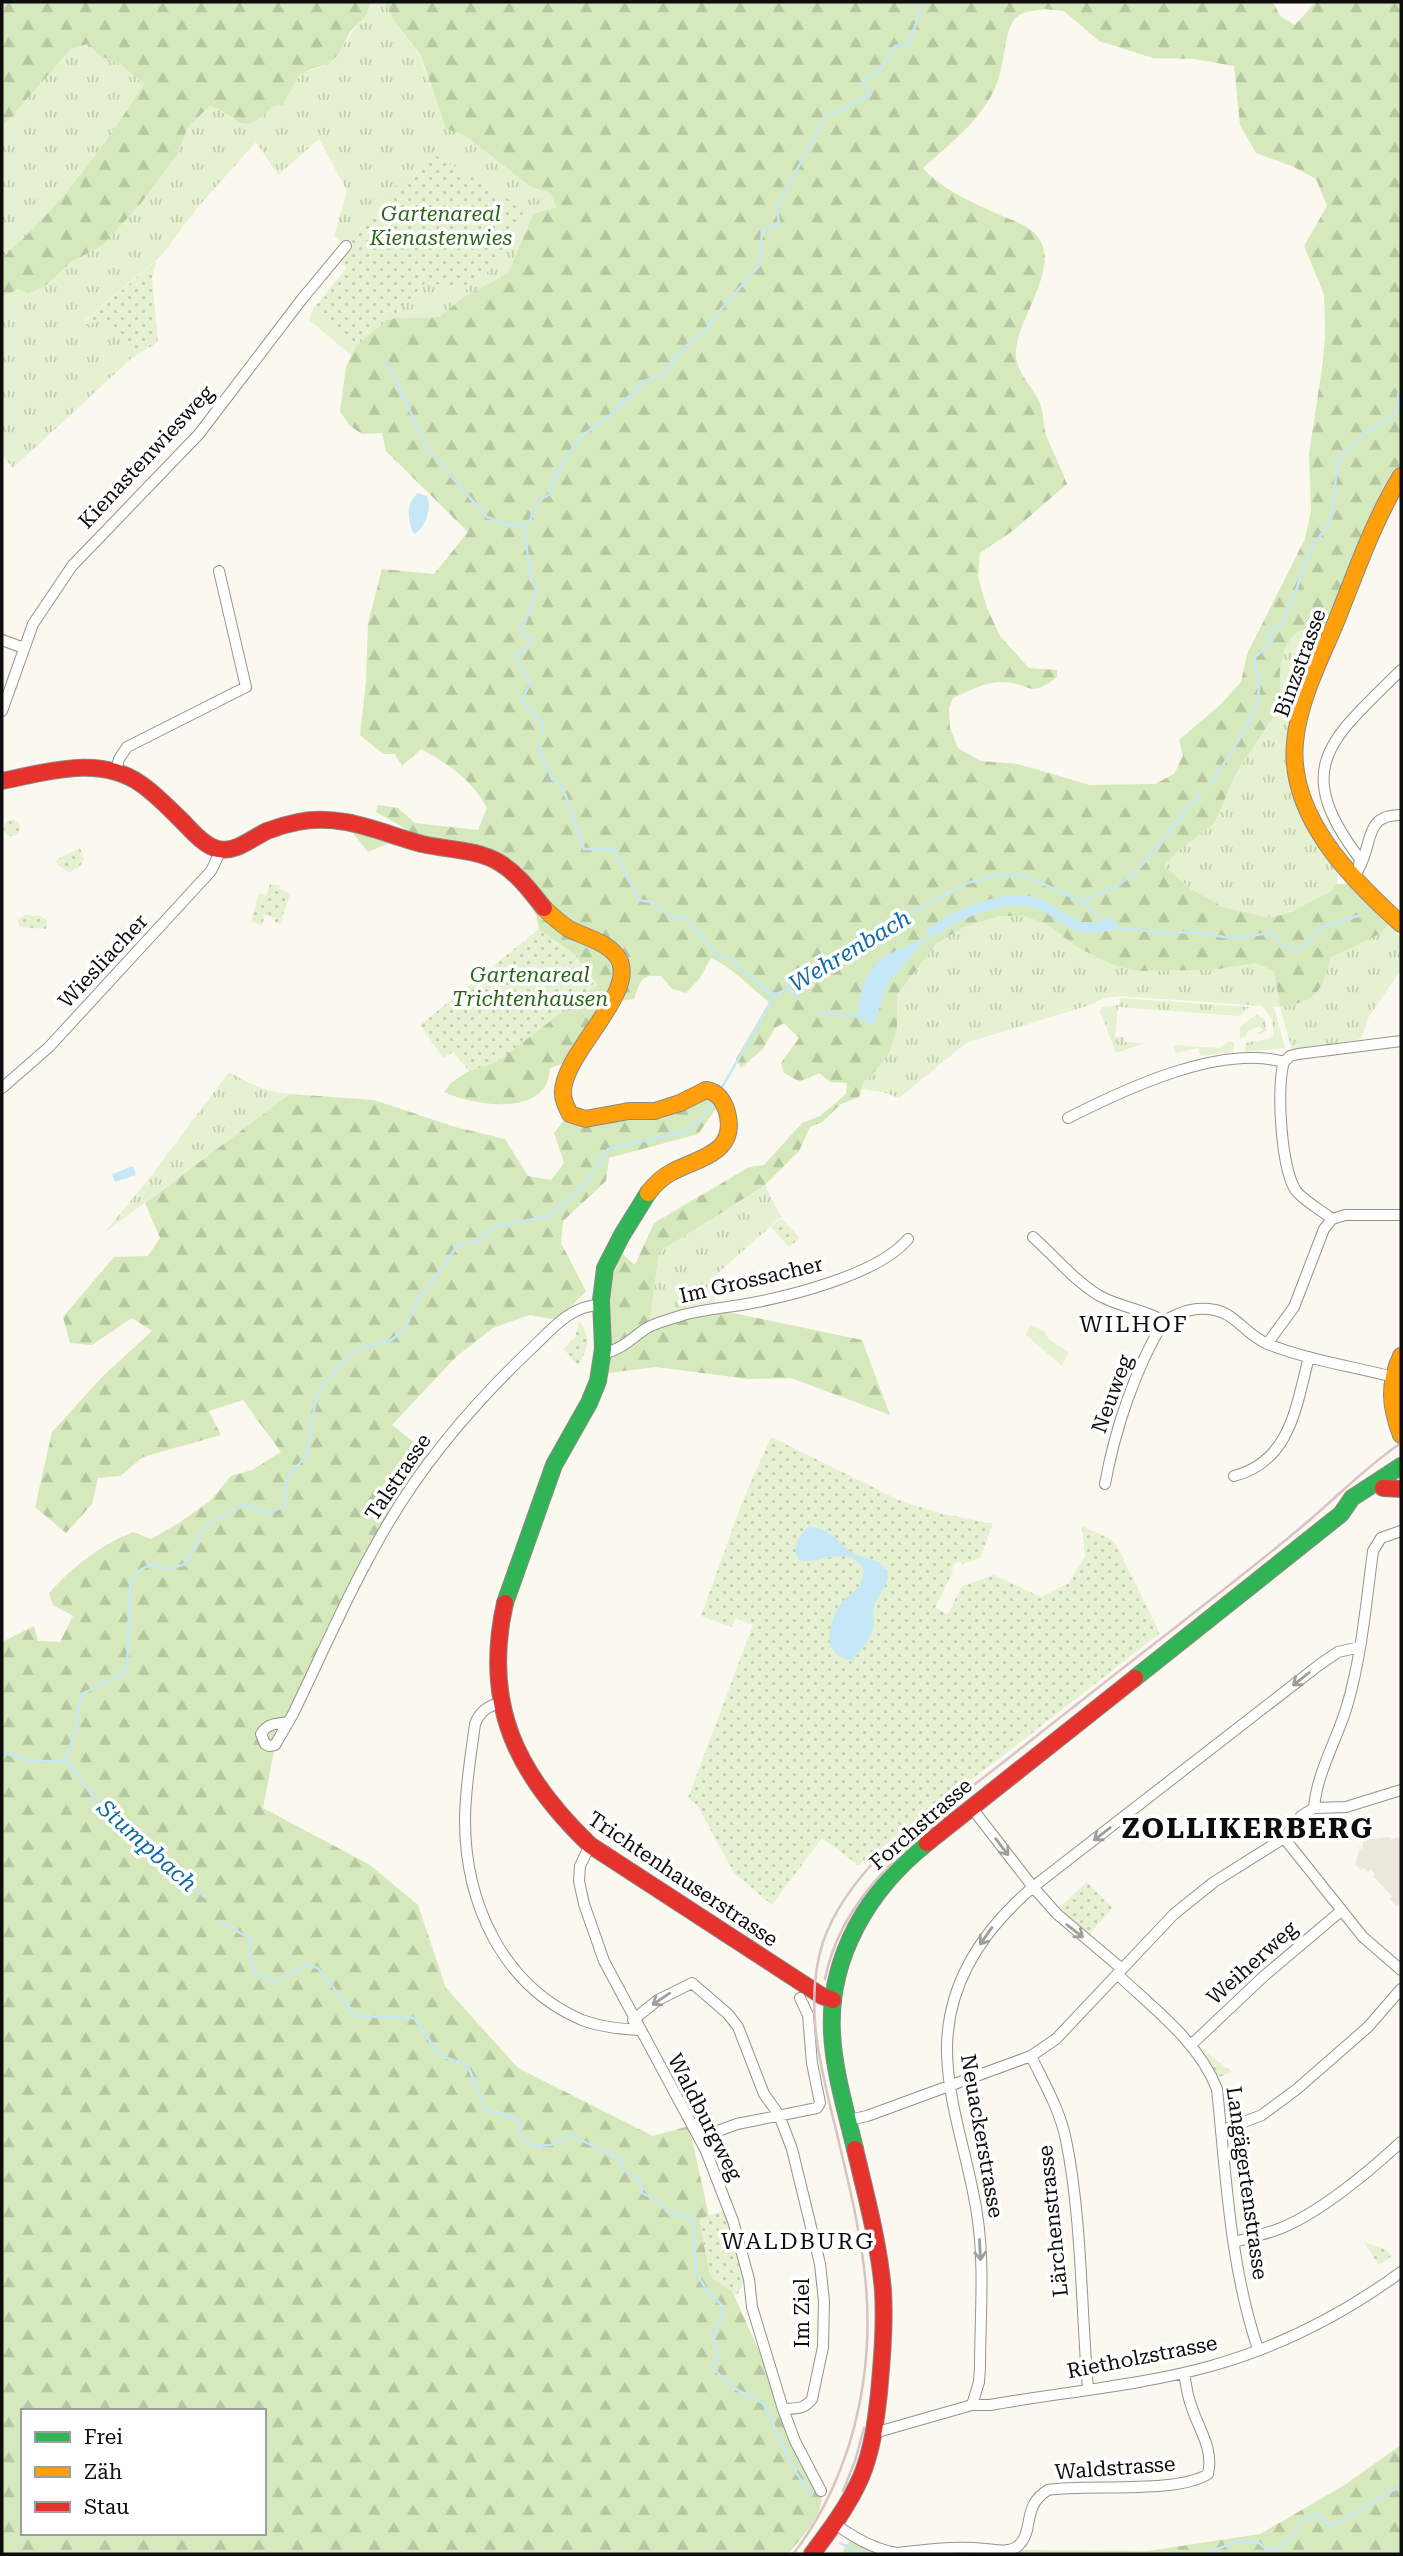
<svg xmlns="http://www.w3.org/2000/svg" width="1403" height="2556" font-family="'Roboto Serif',serif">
	<defs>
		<pattern id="grass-tufts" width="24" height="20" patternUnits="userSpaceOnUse" patternTransform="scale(1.75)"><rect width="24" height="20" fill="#e5f1d0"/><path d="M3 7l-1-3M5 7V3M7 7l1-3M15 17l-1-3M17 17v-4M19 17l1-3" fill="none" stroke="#c3cdb1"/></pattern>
		<pattern id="forest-firs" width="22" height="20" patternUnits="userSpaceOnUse" patternTransform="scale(1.75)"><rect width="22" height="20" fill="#d6e9bd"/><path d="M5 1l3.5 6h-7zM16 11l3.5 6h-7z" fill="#b6c7a1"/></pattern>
		<pattern id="park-dots" width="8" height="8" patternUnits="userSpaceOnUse" patternTransform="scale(1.75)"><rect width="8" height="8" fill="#e5f1d0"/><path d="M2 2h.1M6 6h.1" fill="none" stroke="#c3cdb1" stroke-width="1.8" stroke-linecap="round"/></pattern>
	</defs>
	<rect width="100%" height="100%" fill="#fbf8f0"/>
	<path fill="url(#grass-tufts)" d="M371,2h13l9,17 27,37 26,73 18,6 67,52 20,6 5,14 -23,7 -25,59 -44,24 -25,20 -44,1 -39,28 -4,10 -43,-36 4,-11 41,33 32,-29h10l30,-31 39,8 -33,-137 -36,34 -50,59 -12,-10 13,-45 -28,-52 -41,36 -22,-33 -59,66 -36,48 -77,65 2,6 13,-7 10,1 23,28v9l-119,110 -11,-13v-158l16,-8 10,5 17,-8 26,-24 32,-17 38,-42 36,-48 11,-28 22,-21c31,13 32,32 63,0l10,-1c5,-8 10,-22 17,-29 8,-7 17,-6 26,-11 8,-4 41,-53 45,-63z
		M88,44l11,11 22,10 23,19 -52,79 -61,70 -29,25v-131l69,-78z
		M1328,629l-40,129 49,108v18l-6,7 -40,21 -21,6 -47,-11 -32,-18 -27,-23 14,-15 37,-28 19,-46 48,-74c-5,-20 -4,-62 18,-72 8,-3 20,-2 28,-2z
		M1000,916h22l23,7 32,24 36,18 23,6 77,-1 43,-7 18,7 6,37 50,-49 50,-24 8,-9 13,12v33l-32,46 -8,23 -69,11 -12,-43 -12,-1 6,2 11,40 -40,4v-9l23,-4 6,-4 -2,-16 -10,-13 -142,-10 -16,2 -14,7 -124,38 -67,55 -16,-6 -21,-3 2,-8 7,-5 26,-49v-32l39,-51 30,-18z
		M1120,998l129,9 -10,9 -121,-9 -3,30h10v5l20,1 -29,10 -16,-42 2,-4 17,-2z
		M1257,1014l8,6 1,11 -7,4 -2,-2 6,-3 -3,-4 -12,5 -2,5 -6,2v-12z
		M1227,1042h7l-1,10 -32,4 -3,-8 -23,5 -2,-8 46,3z
		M229,1072c21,12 37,20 61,22l-186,139 47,-57z
		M765,1185l16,32 -63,56 -4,36 -65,18 10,-75z
		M1030,1324l15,8 4,8 20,12 -7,14 -36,-31z"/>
	<path fill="url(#forest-firs)" fill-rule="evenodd" d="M2,2h369l-5,13 -16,17 -13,24 -11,9 -15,4 -13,8 -15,28 -10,1c-32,33 -31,12 -63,0l-22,21 -11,28 -36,48 -38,42 -32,17 -26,24 -17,8 -10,-5 -16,8v-39c58,-50 101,-110 142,-174l-23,-19 -22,-10 -11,-11 -17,5 -69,78z
		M384,2h889l7,14 15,9 21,-23h85v477l-67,149c-10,1 -25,-1 -34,3 -22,11 -23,51 -17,71l-49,75 -19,46 -37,28 -14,15 27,23 32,18 47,11 21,-6 40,-21 6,-7h12l39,41 -8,9 -50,24c-8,35 -14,43 -50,49l-6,-36 -18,-8 -43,7 -77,1 -23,-6 -36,-18 -32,-24 -23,-7h-22l-34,10 -30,18 -39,51v32l-8,27 -18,22 -7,5 -5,16 -18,7 -19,18 -12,5 -11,24 -34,34 -106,67 -10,75 65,-18 148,31 28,75 -99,-37 -43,1 -92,-12 -56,7v-85l15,-42 20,18 19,-42 95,-56 15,-2 38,-42 18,-7 26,-22 1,-11 -17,-1 -11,-9 -19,9 -16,-9 -3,-10 18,-25 -15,-15 -9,5 -12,21 -22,19 -5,-9 33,-57c-20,-15 -34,-33 -58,-44l-11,20 -14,15 -14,-4 -11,-13c-21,-2 -21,6 -27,23l-33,5 -39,60 -12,4c-1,5 -1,12 -4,17 -17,30 -77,19 -102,7l7,-9 18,-12 28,-9 79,-106 -37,-27 -3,-14 -40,-63 -83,-19 -37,-21 2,-7 20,3 17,15 63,7 9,-22c-16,-29 -37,-43 -66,-59l-19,17 -7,-12h-12l-23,-19 6,-54 2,-58 14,-54 52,5 34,-42 -82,-81 -4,-18 -20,1 -13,-9 -9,-14 6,-44 10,-21 30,-25 9,-3 44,-1 25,-20 44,-24 25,-59 23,-7 -5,-14 -20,-6 -67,-52 -18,-6 -25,-73 -28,-37zM1044,9l20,2 35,30 54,17 41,1 40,7 6,59 16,28 38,14 22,12 11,27 -23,40 20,48 1,42 -2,25 -14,93 2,56 -6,29 -58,115 -6,28 -21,23 -41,35 4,16 -9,18 -19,10 -65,1 -72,-21 -37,-3 -23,-13 -8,-20 -1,-19 4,-11c14,-6 32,-16 47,-16 30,-1 27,19 57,-5v-7l-28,-2 -29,-32 -13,-28 -9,-31 2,-24 34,-23 53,-46c-6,-17 -15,-33 -21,-49 -3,-10 -2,-22 -6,-32 -7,-17 -26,-32 -24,-52 1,-32 46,-85 21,-115 -10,-12 -24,-15 -37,-21 -26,-12 -58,-25 -77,-47 28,-25 65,-53 76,-91 5,-15 6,-45 15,-57 6,-9 20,-9 30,-11z
		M349,828l42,14 -23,10z
		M290,1094l84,6 81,27 50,12 23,37 23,4 13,-17 -10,-30 10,-13 17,8 33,-8 49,-1 46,-23 7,13 -18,25 -89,24 -3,23 -43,40 -2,22 25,48 -28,29 -29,-5 -36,13 -37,29 -64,68 36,28 -40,70 -113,222 -12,63 107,57 48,40 28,83 72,80 135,68 36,-10 30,135 102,230c5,24 -20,46 -33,63h-786v-912l32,-16 4,15 22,1 13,-26 -20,-11 -4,-12c23,-26 51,-48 84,-61l18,7 28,-16 32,-23 20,-24 21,-6 29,-18 -38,-52 -34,11 12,24 -78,22 -23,19 -22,2 -6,26 -26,29 -31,-26 17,-75 50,-55 50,-46 -20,-13 -40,27 -22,-2 -7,-26 51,-60 34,-1 12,-18 -15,-35zM23,2411h241v122h-241z
		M1401,2445v109h-560l12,-18 26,13 269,2 112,-17 83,-48z"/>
	<path fill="url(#park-dots)" d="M432,153l93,56 -28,55 -32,26 -39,-8 -30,31h-10l-32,29 -41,-33 34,-41 -12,-10 61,-72z
		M156,261l-4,18 6,63 -26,16v-9l-23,-28 -10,-1 -14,7 -1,-5z
		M4 828a8 8 0 1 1 16 0a8 8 0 1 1-16 0Z
		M80,848l4,12 -5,7 -10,5 -11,-7 -2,-5z
		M270,884l10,1 -1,4 11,5 -10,30 -5,-2v-4l-10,-3 -3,10 -11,-3 8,-29 7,3z
		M25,915l15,1 7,4 -1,9 -26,-2 -3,-7z
		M539,929l37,27 22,29 -101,77 -28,9 -16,-19 -10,6 -23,-33z
		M781,1218l19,20 -11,9 -18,-20z
		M579,1322c14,15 8,28 -1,44l-14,-17 11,-12z
		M771,1437l128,63 40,13 54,11 -13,34 -17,6 -5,-3 -7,7 2,3 -18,37 13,6 14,-28 32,-11 47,22 28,-14 16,-27 -3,-30 32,15 46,92c-81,63 -160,127 -243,186 -21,15 -37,33 -59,46l-36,-27 -50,67 -38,-32 -37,-68 -9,-7 65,-173 -18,-7 -3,9 -31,-11 42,-116z
		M1087,1882l26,26 -26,28 -28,-28z
		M1202,2049l30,23 -15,6z
		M725,2210l20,70 -8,15 -27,-18 -11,-58z
		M1364,2242l21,7 7,7 -13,9z"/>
	<path fill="#ebe7dc" d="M1390,1837l1,2 10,-2v67l-5,2 -6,-7 2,-3 -19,-20 2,-2 -4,-4 -3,2 -4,-4 -3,2 -6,-6 5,-15 3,-1v-8z"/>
	<path fill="#c6e7f6" d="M418,493l9,3c5,12 -1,30 -12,38l-2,-1c-5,-14 -8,-29 5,-40z
		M932,932l-45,52 -13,42 -17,-9c2,-25 9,-53 36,-65 14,-6 27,-10 39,-20z
		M133,1166l3,9 -21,7 -3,-8z
		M809,1527c19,-1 28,14 41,24 9,8 26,7 34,16 12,14 -7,27 -10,39 -2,5 0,12 0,17 0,13 -13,27 -21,37 -34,-2 -25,-40 -10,-59 5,-6 12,-9 16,-15 3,-5 4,-11 5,-16 -16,-28 -43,-4 -65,-10 -8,-11 0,-26 10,-33z"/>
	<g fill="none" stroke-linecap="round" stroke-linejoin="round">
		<path stroke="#c6e7f6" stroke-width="2.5" d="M388,362l39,87 60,68 22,8 14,2
			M543,733v-10l-22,-22 9,-17 -14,-28 13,-10 3,-9 -10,-3 -2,-5 5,-6 12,-34 -7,-16 -6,-46 7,-8 3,-15 16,-10 7,-21 23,-36 28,-20 37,-36 21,-9 19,-25 21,-17 10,-15 44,-50 2,-35 17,-5 -2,-18 48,-90 45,-22 -7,-14 18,-13 14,-22 14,-2 11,-32 -3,-10
			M540,741l-2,7 14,31 11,9 21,61h30l25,51 15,3 17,15 13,-2 35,41 13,2 15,15 28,22
			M1209,785c16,-22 48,-68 50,-96 1,-10 -4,-22 -4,-32l16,-14 -3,-11 13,-7 13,-28 14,-43 23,-34 7,-60 29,-28 23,-14 9,-11 -1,-13 3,-2
			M1081,901l35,-14 21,-16 63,-77
			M787,986l11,12
			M819,1012l38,5
			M721,1089l54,-93 89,-58 103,-55 29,-7 27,-1 58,26 26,21 14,6 45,5 29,-1 35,6 43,-5 7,10 12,7 10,-2 17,-20 42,-13
			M2,1752l24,8 36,2 4,-3 10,-32 3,-24 5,-10 43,-22 3,-86 8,-14 14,-7 15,5 19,-5 19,-38 40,-21 23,8 17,-7 -1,-14 4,-15 18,-21 11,-62 31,-39 12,-7 30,-7 15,-12 12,-27 41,-57 20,-4 15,-14 55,-11 33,-27 27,-40 75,-17 17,-12 14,-20
			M66,1759l32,45 61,45 7,17 39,31
			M219,1921l32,18 -2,15 5,19 20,8 32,-16 12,3 38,48 58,2 26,37 28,11 18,44 29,8 6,6 -1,11 14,11 17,-1 20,-10 50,25 2,10 16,10 3,13 18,9 7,10 22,5 6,6c-1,13 -1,44 4,54 15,33 36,17 14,60l5,21 -6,6c10,20 32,30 51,39l31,66 17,26
			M840,2543l24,11
			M1206,2554l28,-12 23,-1 10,9 11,-1 16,-16 7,-13 18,-6 6,9 8,2 68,-39"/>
		<path stroke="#c6e7f6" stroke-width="10" d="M932,932c25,-18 78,-42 109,-27 32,16 31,28 71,20"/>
		<defs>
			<path id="street" d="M2,640l22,8
				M2,711l31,-87 39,-58 127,-132 103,-135 44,-53
				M116,771l3,-12 8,-12 119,-60 -27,-116
				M1359,868c14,-24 5,-54 42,-53
				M1352,875l6,-4 2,-12c-71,-93 -28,-120 41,-189
				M1284,1062c-8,23 -3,111 13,130 10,11 24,18 35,27
				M1284,1062l6,-6 8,-2 103,-13
				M2,1088l47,-41 162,-176 10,-21
				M1068,1118c57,-29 152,-74 216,-56
				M1332,1219l13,-4h56
				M1033,1237c21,19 41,43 65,58 21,12 45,14 66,26
				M1164,1321c17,-9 30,-15 51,-11 21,4 32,26 53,34 40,16 83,22 125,33
				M1267,1344l27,-37 30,-78 8,-10
				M602,1354c21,-5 28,-15 45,-26 10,-6 25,-9 36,-13 19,-5 38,-7 58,-10 46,-8 137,-30 167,-66
				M1234,1476c57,-15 62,-70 75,-119
				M1105,1484c10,-55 30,-115 59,-163
				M501,1702c-14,5 -21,9 -26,22 -4,31 -10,64 -10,96 0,82 37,166 117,200 18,7 38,9 57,10
				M288,1722c-11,2 -21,1 -27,12l4,10 4,2 6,-1 18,-31c31,-64 59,-130 96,-192 38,-64 87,-121 142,-173 20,-19 40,-44 69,-44
				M971,1807l62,80 24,27 65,55
				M1314,1808c3,-36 23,-68 33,-102 15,-51 19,-103 26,-155l8,-13 20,-7
				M1314,1808l32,-1 55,-17
				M1284,1838l79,99 38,33
				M590,1845l-10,21 -1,15 5,23 20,57 102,190 27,70 16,58 3,28 31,102 12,32 26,50
				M1117,1974c36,34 82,68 100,115 9,87 13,177 41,260
				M633,2020l25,-20 34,-17 36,31 10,13 26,67 15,21 13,34 28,115 4,37 -1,46 -11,52c-8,11 -16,9 -29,10
				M1191,2045l73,-69 77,-65
				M1031,2056c13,27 29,54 35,84 16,78 15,169 22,249
				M849,2120l18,-4 164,-60 25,-17 118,-125 40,-32 70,-44 17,-22 13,-8
				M1221,2131l41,-16 35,-26 71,-62 33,-38
				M699,2138l38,-14 80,-16 3,-5 -8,-40 -4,-48 -8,-17
				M1234,2242c14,-4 28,-7 42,-12 40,-14 94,-59 125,-88
				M972,2405l7,-23 1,-14c0,-50 5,-104 -3,-154 -8,-54 -29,-108 -30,-162 -1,-68 37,-123 86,-165l286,-222 19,-13 22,-5
				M874,2433l98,-28h18c73,-13 149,-19 221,-39 68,-19 134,-53 190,-94
				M835,2524c18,13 40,26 63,29 30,-4 57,-7 88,-4 10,1 23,4 32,-3 17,-15 3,-40 30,-56 41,-6 129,4 160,-16 6,-27 -10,-45 -17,-69 -4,-10 -5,-22 -7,-32"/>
			<path id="fast" d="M505,1603l49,-138 35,-62 9,-22 5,-32 -2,-49 4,-32 17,-33 26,-42
				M1135,1678l206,-164 11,-16 49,-32
				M855,2149c-9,-38 -21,-77 -23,-116 -4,-76 37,-144 95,-190"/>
			<path id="slow" d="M1401,476c-28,46 -45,96 -65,146 -16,38 -37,78 -41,120 -7,74 56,137 106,182
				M544,908c8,8 16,15 25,21 16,8 35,12 47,26 28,34 -55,98 -53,139 0,7 4,14 7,20l15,5 44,-8h26l25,-8 26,-13c12,2 17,10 21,22 11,41 -27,45 -55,60 -10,5 -17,12 -24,21
				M1401,1356c-13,29 -11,50 0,79"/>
			<path id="jam" d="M2,781c45,-9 98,-26 139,3 13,9 25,21 36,32 12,11 26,30 41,33 18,4 34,-11 49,-18 10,-4 20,-7 31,-9 44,-9 83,11 124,22 26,6 55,5 78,19 18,11 31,29 44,45
				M1383,1488l18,1
				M505,1603c-23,102 12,172 85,242l232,151 11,4
				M927,1843l208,-165
				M812,2554c18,-24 37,-49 49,-77 11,-26 15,-56 18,-84 3,-34 6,-68 4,-102 -4,-48 -17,-95 -28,-142"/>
		</defs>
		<use href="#street" stroke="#94938f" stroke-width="12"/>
		<use href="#fast" stroke="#8b8986" stroke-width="18"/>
		<use href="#slow" stroke="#8b8986" stroke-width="18"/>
		<use href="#jam" stroke="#8b8986" stroke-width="18"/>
		<use href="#street" stroke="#fefefd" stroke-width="10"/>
		<use href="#fast" stroke="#30b455" stroke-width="16"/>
		<use href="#slow" stroke="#ff9f0a" stroke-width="16"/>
		<use href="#jam" stroke="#e5322d" stroke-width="16"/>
		<path stroke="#d8c3c5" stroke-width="2.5" d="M825,1979c14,-71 65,-118 119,-162
			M843,2491l12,-30 9,-33
			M793,2554c27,-34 44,-71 57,-112 34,-115 13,-200 -14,-312 -15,-61 -33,-126 -13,-188 11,-31 31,-59 53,-82 27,-27 60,-46 90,-69 56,-43 111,-87 166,-130 56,-44 112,-86 167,-132 34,-28 65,-61 102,-86"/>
	</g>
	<defs><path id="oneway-shaft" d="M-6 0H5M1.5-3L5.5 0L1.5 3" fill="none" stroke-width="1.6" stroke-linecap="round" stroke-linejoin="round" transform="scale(1.75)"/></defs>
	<g stroke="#9e9e9d">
		<use href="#oneway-shaft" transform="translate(1301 1679) rotate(142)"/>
		<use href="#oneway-shaft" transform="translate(1102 1834) rotate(142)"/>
		<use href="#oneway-shaft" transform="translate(1002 1847) rotate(53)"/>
		<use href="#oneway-shaft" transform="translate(1075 1931) rotate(38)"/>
		<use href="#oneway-shaft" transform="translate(986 1936) rotate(125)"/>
		<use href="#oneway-shaft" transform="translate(661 1999) rotate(146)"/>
		<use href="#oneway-shaft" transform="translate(980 2250) rotate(87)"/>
	</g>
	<g text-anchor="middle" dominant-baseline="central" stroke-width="7" stroke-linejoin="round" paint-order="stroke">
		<g font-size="21" font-style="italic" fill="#2e671a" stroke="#fff">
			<text x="441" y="214">Gartenareal<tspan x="441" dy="24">Kienastenwies</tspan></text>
			<text x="530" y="975">Gartenareal<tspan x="530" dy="24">Trichtenhausen</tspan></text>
		</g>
		<g font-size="21" fill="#0d0d0d" stroke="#fff">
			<text transform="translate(146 457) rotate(-47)">Kienastenwiesweg</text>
			<text transform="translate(1300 663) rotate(-70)">Binzstrasse</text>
			<text transform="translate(103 961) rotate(-47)">Wiesliacher</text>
			<text transform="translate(751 1280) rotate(-13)">Im Grossacher</text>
			<text transform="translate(1112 1394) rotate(-70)">Neuweg</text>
			<text transform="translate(398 1477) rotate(-56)">Talstrasse</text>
			<text transform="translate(921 1824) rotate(-41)">Forchstrasse</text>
			<text transform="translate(683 1879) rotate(34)">Trichtenhauserstrasse</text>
			<text transform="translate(1252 1963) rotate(-42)">Weiherweg</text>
			<text transform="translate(705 2117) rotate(63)">Waldburgweg</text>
			<text transform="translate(982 2136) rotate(80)">Neuackerstrasse</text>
			<text transform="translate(1247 2183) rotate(82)">Langägertenstrasse</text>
			<text transform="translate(1053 2221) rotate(-96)">Lärchenstrasse</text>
			<text transform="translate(802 2313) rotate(-90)">Im Ziel</text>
			<text transform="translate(1142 2357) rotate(-11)">Rietholzstrasse</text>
			<text transform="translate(1115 2468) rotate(-4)">Waldstrasse</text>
		</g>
		<g font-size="23" font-style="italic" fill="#116aa4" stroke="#fff">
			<text transform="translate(850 951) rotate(-31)">Wehrenbach</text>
			<text transform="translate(147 1846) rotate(42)">Stumpbach</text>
		</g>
		<g font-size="23" letter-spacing="2" fill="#0d0d0d" stroke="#fff">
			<text x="1134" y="1324">WILHOF</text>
			<text x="798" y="2241">WALDBURG</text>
		</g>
		<g font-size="28" font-weight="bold" letter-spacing="2" fill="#0d0d0d" stroke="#fff">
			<text x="1248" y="1828">ZOLLIKERBERG</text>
		</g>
	</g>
	<rect width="1403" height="2556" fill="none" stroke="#0d0d0d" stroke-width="7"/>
	<rect x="21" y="2409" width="245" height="126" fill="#ffffff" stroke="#9e9e9e" stroke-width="2"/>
	<rect x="35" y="2432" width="35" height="10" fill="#30b455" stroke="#9e9e9e" stroke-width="2"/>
	<text x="84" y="2444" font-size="21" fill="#0d0d0d">Frei</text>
	<rect x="35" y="2467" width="35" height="10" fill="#ff9f0a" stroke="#9e9e9e" stroke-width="2"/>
	<text x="84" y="2479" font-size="21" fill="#0d0d0d">Zäh</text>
	<rect x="35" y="2502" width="35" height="10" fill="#e5322d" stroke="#9e9e9e" stroke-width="2"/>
	<text x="84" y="2514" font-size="21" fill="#0d0d0d">Stau</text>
</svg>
